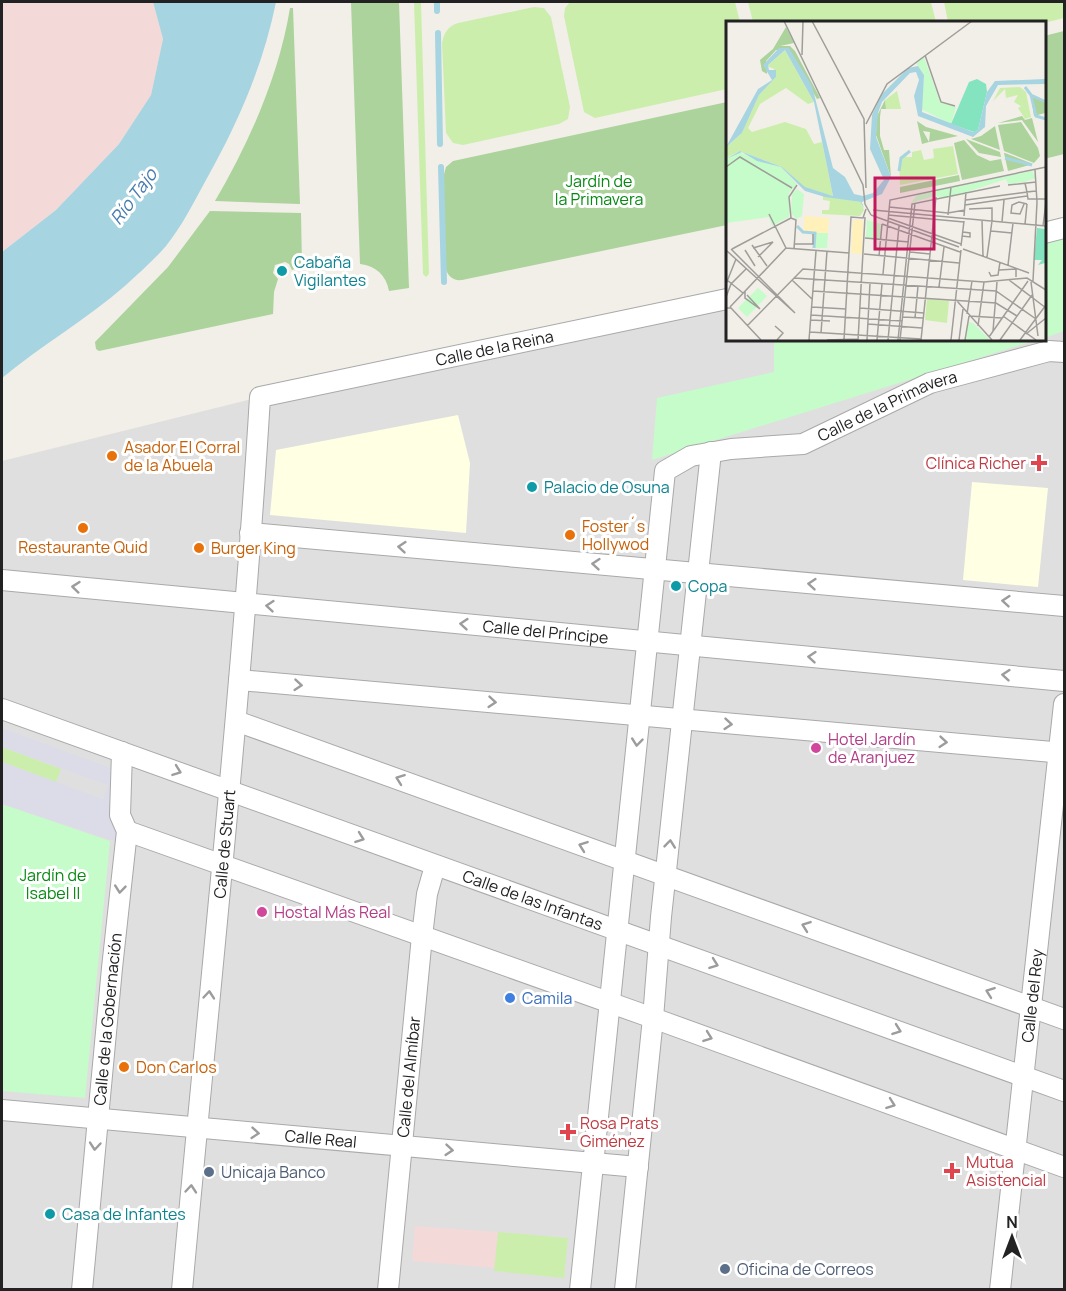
<svg xmlns="http://www.w3.org/2000/svg" width="1066" height="1291" font-family="Manrope,sans-serif">
	<rect width="100%" height="100%" fill="#f2efe8"/>
	<path fill="#e0dfdf" d="M1064,234v1055h-1062v-828l258,-64 467,-93v35h317v-100z"/>
	<path fill="#f3d9d7" d="M2,2h151l10,37 -12,56 -32,49 -63,66 -54,42z
		M415,1226l83,6 -3,36 -83,-7z"/>
	<path fill="#ffffe4" d="M458,415l12,48 -4,70 -196,-18 6,-65z
		M972,482l76,6 -10,99 -75,-7z"/>
	<path fill="#cceead" d="M414,2h7l8,272 -3,3 -3,-3z
		M570,2h165l5,20h-13v67l-132,29 -11,-6 -20,-96 1,-8z
		M748,2h183l5,20h-183z
		M944,2h120v16l-20,5 -96,-1z
		M534,7l10,1 7,9 19,90 -2,12 -9,5 -96,21 -10,-2 -7,-10 -4,-90c2,-10 6,-17 16,-20z
		M2,747l59,22 -5,13 -54,-20z
		M498,1232l70,6 -4,40 -70,-7z"/>
	<path fill="#abd39b" d="M351,2h48l10,286 -20,3c-3,-16 -13,-25 -29,-27z
		M290,8h3l7,196 -85,-3c34,-58 64,-125 75,-193z
		M1064,31v123l-20,5v-123z
		M727,102v123l-265,55c-9,1 -15,-4 -17,-14l-2,-88 3,-11 7,-6z
		M210,211l91,2 1,53 -10,4 -3,-6 -4,-2 -10,3 -2,8 5,6 -4,13 -1,22 -174,37 -3,-2 -1,-7 73,-75z"/>
	<path fill="#c5fcca" d="M1064,236v95l-20,7v-98z
		M774,339h266l-388,121 5,-62 117,-26z
		M2,804l108,37 -25,257 -83,-7z"/>
	<path fill="#dcdce8" d="M2,728l109,40 6,5 3,70 -118,-39v-42l101,37 5,-14 -106,-38z"/>
	<path fill="#a7d4e1" d="M153,2h123c-13,64 -38,121 -70,178 -12,22 -24,46 -40,66 -12,14 -27,27 -40,39 -39,34 -84,60 -124,93v-126l54,-42 63,-66 32,-49 12,-56z"/>
	<g fill="none" stroke-linecap="round" stroke-linejoin="round">
		<path stroke="#a7d4e1" stroke-width="6" d="M437,2v9
			M438,33l2,111
			M441,167l3,115"/>
		<defs>
			<g id="minor">
				<path d="M1044,233l20,-5"/>
				<path d="M250,533l814,73"/>
				<path id="s1" d="M2,580l1062,101"/>
				<path d="M239,680l825,73"/>
				<path id="s2" d="M2,709l1062,382"/>
				<path d="M236,721l828,298"/>
				<path d="M127,831l526,187 411,149"/>
				<path id="s3" d="M2,1110l636,57"/>
				<path id="s4" d="M82,1290l30,-322 15,-137 -7,-16 2,-63"/>
				<path id="s5" d="M182,1290c27,-298 60,-595 78,-893l467,-98"/>
				<path id="s6" d="M388,1290l34,-354 5,-42 8,-28"/>
				<path id="s7" d="M580,1290l85,-819 26,-15 40,-7 72,-5 127,-61 119,-32 15,1"/>
				<path d="M625,1290l28,-272 8,-101 50,-465"/>
				<path id="s8" d="M1000,1290l64,-586"/>
			</g>
		</defs>
		<use href="#minor" stroke="#a9a9a9" stroke-width="22"/>
		<use href="#minor" stroke="#fff" stroke-width="20"/>
	</g>
	<defs><path id="oneway-chevron" d="M-2-3.5L2.5 0L-2 3.5" fill="none" stroke-width="1.6" stroke-linecap="round" stroke-linejoin="round" transform="scale(1.5)"/></defs>
	<g stroke="#9c9c9c">
		<use href="#oneway-chevron" transform="translate(402 547) rotate(-175)"/>
		<use href="#oneway-chevron" transform="translate(596 564) rotate(-175)"/>
		<use href="#oneway-chevron" transform="translate(812 584) rotate(-175)"/>
		<use href="#oneway-chevron" transform="translate(76 587) rotate(-174)"/>
		<use href="#oneway-chevron" transform="translate(1006 601) rotate(-175)"/>
		<use href="#oneway-chevron" transform="translate(270 606) rotate(-175)"/>
		<use href="#oneway-chevron" transform="translate(464 624) rotate(-175)"/>
		<use href="#oneway-chevron" transform="translate(812 657) rotate(-175)"/>
		<use href="#oneway-chevron" transform="translate(1006 675) rotate(-175)"/>
		<use href="#oneway-chevron" transform="translate(298 685) rotate(5)"/>
		<use href="#oneway-chevron" transform="translate(492 702) rotate(5)"/>
		<use href="#oneway-chevron" transform="translate(728 724) rotate(5)"/>
		<use href="#oneway-chevron" transform="translate(637 742) rotate(96)"/>
		<use href="#oneway-chevron" transform="translate(943 742) rotate(5)"/>
		<use href="#oneway-chevron" transform="translate(177 771) rotate(20)"/>
		<use href="#oneway-chevron" transform="translate(400 779) rotate(-160)"/>
		<use href="#oneway-chevron" transform="translate(360 838) rotate(20)"/>
		<use href="#oneway-chevron" transform="translate(670 844) rotate(-84)"/>
		<use href="#oneway-chevron" transform="translate(583 846) rotate(-160)"/>
		<use href="#oneway-chevron" transform="translate(120 889) rotate(96)"/>
		<use href="#oneway-chevron" transform="translate(806 926) rotate(-160)"/>
		<use href="#oneway-chevron" transform="translate(714 964) rotate(20)"/>
		<use href="#oneway-chevron" transform="translate(990 992) rotate(-160)"/>
		<use href="#oneway-chevron" transform="translate(209 995) rotate(-85)"/>
		<use href="#oneway-chevron" transform="translate(897 1030) rotate(20)"/>
		<use href="#oneway-chevron" transform="translate(708 1037) rotate(20)"/>
		<use href="#oneway-chevron" transform="translate(891 1104) rotate(20)"/>
		<use href="#oneway-chevron" transform="translate(255 1133) rotate(5)"/>
		<use href="#oneway-chevron" transform="translate(95 1146) rotate(95)"/>
		<use href="#oneway-chevron" transform="translate(449 1150) rotate(5)"/>
		<use href="#oneway-chevron" transform="translate(191 1189) rotate(-85)"/>
	</g>
	<g fill="#0f9aa8" stroke="#fff" stroke-width="2">
		<circle cx="282" cy="271" r="6"/>
		<circle cx="532" cy="487" r="6"/>
		<circle cx="676" cy="586" r="6"/>
		<circle cx="50" cy="1214" r="6"/>
	</g>
	<g fill="#e8710a" stroke="#fff" stroke-width="2">
		<circle cx="112" cy="456" r="6"/>
		<circle cx="83" cy="528" r="6"/>
		<circle cx="570" cy="535" r="6"/>
		<circle cx="199" cy="548" r="6"/>
		<circle cx="124" cy="1067" r="6"/>
	</g>
	<g fill="#e0444e" stroke="#fff" stroke-width="2">
		<path d="M1036 454h6v6h6v6h-6v6h-6v-6h-6v-6h6z"/>
		<path d="M565 1123h6v6h6v6h-6v6h-6v-6h-6v-6h6z"/>
		<path d="M949 1162h6v6h6v6h-6v6h-6v-6h-6v-6h6z"/>
	</g>
	<g fill="#d1479c" stroke="#fff" stroke-width="2">
		<circle cx="816" cy="748" r="6"/>
		<circle cx="262" cy="912" r="6"/>
	</g>
	<circle fill="#3f7fe0" stroke="#fff" stroke-width="2" cx="510" cy="998" r="6"/>
	<g fill="#5c6f8a" stroke="#fff" stroke-width="2">
		<circle cx="209" cy="1172" r="6"/>
		<circle cx="725" cy="1269" r="6"/>
	</g>
	<g text-anchor="middle" dominant-baseline="central" stroke-width="6" stroke-linejoin="round" paint-order="stroke">
		<g font-size="16" fill="#068912" stroke="#fff">
			<text x="599" y="181">Jardín de<tspan x="599" dy="18">la Primavera</tspan></text>
			<text x="53" y="875">Jardín de<tspan x="53" dy="18">Isabel II</tspan></text>
		</g>
		<g font-size="16" fill="#0d838f" stroke="#fff" text-anchor="start">
			<text x="294" y="262">Cabaña<tspan x="294" dy="18">Vigilantes</tspan></text>
			<text x="544" y="487">Palacio de Osuna</text>
			<text x="688" y="586">Copa</text>
			<text x="62" y="1214">Casa de Infantes</text>
		</g>
		<g font-size="16" fill="#222" stroke="#fff">
			<text stroke="none"><textPath href="#s5" startOffset="1136">Calle de la Reina</textPath></text>
			<text stroke="none"><textPath href="#s7" startOffset="1059">Calle de la Primavera</textPath></text>
			<text stroke="none"><textPath href="#s1" startOffset="546">Calle del Príncipe</textPath></text>
			<text stroke="none"><textPath href="#s5" startOffset="448">Calle de Stuart</textPath></text>
			<text stroke="none"><textPath href="#s2" startOffset="564">Calle de las Infantas</textPath></text>
			<text stroke="none"><textPath href="#s8" startOffset="296">Calle del Rey</textPath></text>
			<text stroke="none"><textPath href="#s4" startOffset="272">Calle de la Gobernación</textPath></text>
			<text stroke="none"><textPath href="#s6" startOffset="214">Calle del Almíbar</textPath></text>
			<text stroke="none"><textPath href="#s3" startOffset="320">Calle Real</textPath></text>
		</g>
		<g font-size="16" fill="#c56008" stroke="#fff" text-anchor="start">
			<text x="124" y="447">Asador El Corral<tspan x="124" dy="18">de la Abuela</tspan></text>
			<text x="582" y="526">Foster´s<tspan x="582" dy="18">Hollywod</tspan></text>
			<text x="83" y="547" text-anchor="middle">Restaurante Quid</text>
			<text x="211" y="548">Burger King</text>
			<text x="136" y="1067">Don Carlos</text>
		</g>
		<g font-size="16" fill="#be3a42" stroke="#fff" text-anchor="start">
			<text x="1026" y="463" text-anchor="end">Clínica Richer</text>
			<text x="580" y="1123">Rosa Prats<tspan x="580" dy="18">Giménez</tspan></text>
			<text x="966" y="1162">Mutua<tspan x="966" dy="18">Asistencial</tspan></text>
		</g>
		<g font-size="16" fill="#b23c85" stroke="#fff" text-anchor="start">
			<text x="828" y="739">Hotel Jardín<tspan x="828" dy="18">de Aranjuez</tspan></text>
			<text x="274" y="912">Hostal Más Real</text>
		</g>
		<g font-size="16" fill="#366cbe" stroke="#fff" text-anchor="start">
			<text x="522" y="998">Camila</text>
		</g>
		<g font-size="16" fill="#4e5e75" stroke="#fff" text-anchor="start">
			<text x="221" y="1172">Unicaja Banco</text>
			<text x="737" y="1269">Oficina de Correos</text>
		</g>
		<g font-size="18" font-style="italic" fill="#457aaf" stroke="#fff">
			<text transform="translate(133 196) rotate(-53)">Río Tajo</text>
		</g>
	</g>
	<g transform="translate(726 21)">
		<rect width="320" height="320" fill="#f2efe8"/>
		<path d="M59,29l29,52 -6,2 -22,-16 -26,16 -12,24 4,4 33,-10 21,7 8,15 8,-2 11,54 -28,-8 -23,-21 -42,-16 -14,7v-11l16,-14 17,-38 17,-18 -2,-8 -7,-3zM294,66l6,5 5,25 -6,2 -7,-11 3,-2 -7,-4 4,-7 -12,3 -1,-9 -12,12 7,-13zM171,70l4,18h-15l-1,-9zM227,125l5,28 -58,11 -1,-23 5,-8 6,-3 -4,6h6v-5l9,-2 3,10 10,-2 -1,-9zM97,175l38,6 3,8 -4,6 -38,-2v-4h7l1,-9 -7,-1zM201,278l22,2 -2,22 -22,-3z" fill="#cceead"/>
		<path d="M60,6l8,16 -14,3h10l5,5 25,47 -3,1 -29,-49h-12l-10,11 1,13 -5,-3 -2,-11 13,-11zM305,75l14,6v11l-11,3zM159,79l1,9h-5l-1,8v19l4,14h5l2,27 -15,-42 1,-19zM296,95l3,4 7,-2 6,24 -16,-22 -24,3zM191,100l9,6 32,9 -29,6 1,-10 -7,-1 6,11 -7,2zM295,101l17,26 2,8 -6,7 -30,-12 -6,-26zM269,105l5,24 -29,-11 10,-3zM240,118l34,13 1,5 -22,-4zM238,119l13,15 13,6 11,-2 3,12 -42,9 -8,-37zM278,132h1l28,11 -25,7zM233,154l1,6 -60,12v-6z" fill="#abd39b"/>
		<path d="M79,195l24,2 -1,15 -25,-1zM127,199h10l-1,34 -11,-1z" fill="#fff1b9"/>
		<path d="M198,36l16,45 16,5 -5,17 -30,-15 3,-34 -8,-12zM13,131l42,15 16,17 -8,9v24l-17,9 -3,-9 -43,6v-64zM306,150l4,7 -12,4 -16,2 -2,-5 -57,19 -15,-2 -23,7 7,-9zM71,168l7,5 -2,22 -6,3 -5,-6 1,-19zM141,199l14,4 -1,15 -14,-1zM89,212h13l-1,15h-13zM32,267l9,8 -20,21 -9,-9zM242,301l5,1 17,17h-24z" fill="#c5fcca"/>
		<path d="M251,58l9,5 1,8 -9,38 -4,2 -23,-8 18,-42zM311,207l8,1v34l-7,2 4,-5h-8z" fill="#83e4bf"/>
		<path d="M53,27h10l23,38 21,82 12,9 9,17 9,2 10,-3 11,-13 -14,-31 2,-34 10,-21 26,-26 10,-2 6,9 -2,37 51,20 5,-2 9,-38 8,-11 50,-2v5l-47,1 -12,21 -1,21 -12,10 -55,-21 -4,-20 5,-16 -3,-8 -6,1 -28,29 -4,11 -2,24 15,40 -9,17 -20,8v1l1,2 1,3 -3,-5v-1l-36,-5 -20,-6 -24,-24 -24,-6 -15,-9 -16,7 14,-8 42,16 23,20 28,9 -19,-94 -29,-52 -17,15 1,5h7v7l-17,18 -17,38 -16,14 32,-58 14,-9 -9,-15z" fill="#a7d4e1"/>
		<path fill="none" stroke="#a7d4e1" stroke-width="3" d="M299,66l6,8 15,7M305,74l5,21 10,3M279,137l27,7M173,150l2,-13 9,-7M71,205l6,6 12,1 -1,15"/>
		<path fill="none" stroke="#9f9d99" stroke-width="1.5" d="M58,0l79,164 2,19 6,11M86,0l52,98 2,69M76,34l1,-34M199,34l16,47 14,4M140,103l21,-40 85,-63M0,146l14,-10 52,31M282,164l28,-3M310,170l-9,1 1,7h18M240,179l61,-8 -2,-9M298,183l-4,10 -9,-1 1,-8 7,-3 8,2M239,184l62,-9M163,186l59,6 17,-3M243,188l23,-1v13M147,189l173,16M43,193l17,34 63,5M145,194l88,32M162,194l76,7M222,194l3,-28M238,195l2,-24M65,197l-2,-21 8,-12M65,197l5,2 -2,29M162,197l73,26M256,199l1,36M276,201l2,-22M156,203l78,28M299,203l2,-20M317,205l3,-24M265,210l21,2M236,215l8,1v-4l-7,-1M139,217l44,4M69,223h18v-10M26,224l15,21M235,225l3,-25M27,227l20,-6 -15,15M6,228l59,-31M237,228l66,24M19,229l10,16M1,230l68,62 -64,-64M184,231l20,2M138,233l95,9M153,235l3,-32M261,236l5,-36M282,244l5,-42M273,249l17,-1v8M263,251l2,4 7,-1 2,-13M157,253l7,-74 156,-33M68,257l202,13 40,28M1,259l16,13M66,259l20,19M283,259l37,28M307,260l4,-79 -2,-32M305,261l7,54M0,263l10,-25M213,266l5,-40M19,270v7l15,11 -13,-14M87,270l183,12 21,13M0,276l5,-13 15,-15M231,280l35,39M4,286l56,-59M86,286l34,2M0,287h5l30,32M134,287l64,5M241,293l5,-33M85,294l91,6M243,295l33,2M277,295l33,24M177,296l20,1M189,297l3,-32M85,299l19,1M142,303l54,4M21,305l56,-57 181,13 43,-4 19,12M49,305l8,7 -6,7M252,305l6,-44M267,310l4,-49M84,311l111,7M95,312l6,-82M300,313l20,-16M263,316l39,-56M83,319l7,-89M101,319l31,-1M118,319l7,-123 12,1 3,-9M132,319l7,-123M141,319l3,-57M151,319l5,-56M162,319l11,-114M172,319l14,-136 88,-18M174,319l15,-137M195,319l15,-143M225,319l10,-90M233,319l4,-31M239,319l4,-24M274,319l32,-45M294,319l26,-35"/>
		<path fill="#c2185b" fill-opacity="0.15" stroke="#c2185b" stroke-width="3" d="M149,157h59v71h-59z"/>
		<rect width="320" height="320" fill="none" stroke="#222" stroke-width="3"/>
	</g>
	<rect width="1066" height="1291" fill="none" stroke="#222222" stroke-width="6"/>
	<g transform="translate(1012 1237)" stroke="#ffffff" stroke-width="4.5" paint-order="stroke">
	<path d="M0-4.5L10 22L0 15L-10 22Z" fill="#222222"/>
	<text y="-9" font-size="16" font-weight="bold" text-anchor="middle" fill="#222222">N</text>
	</g>
</svg>
